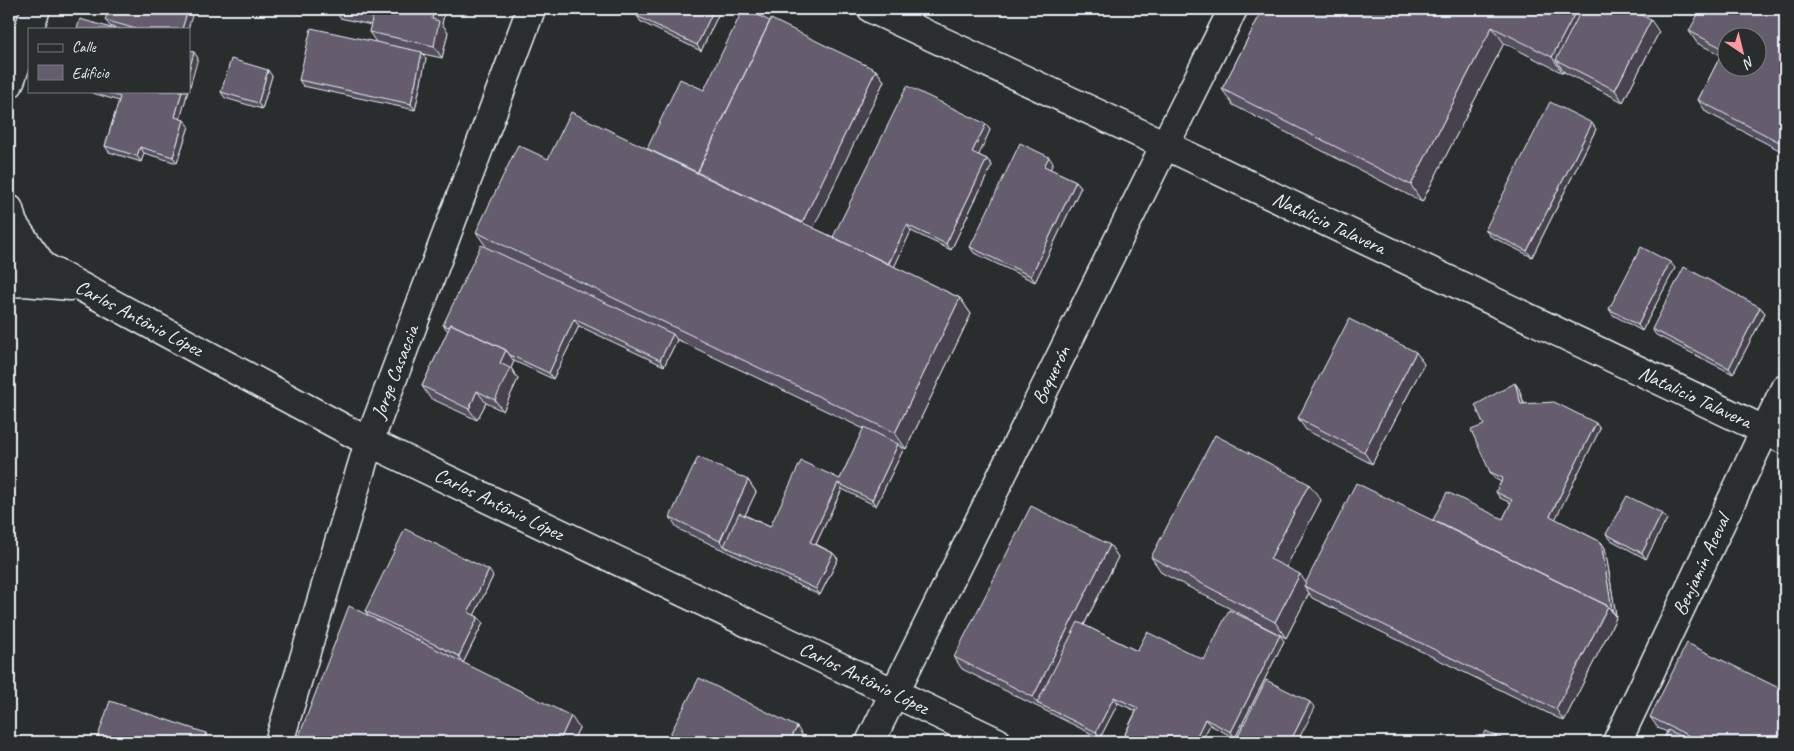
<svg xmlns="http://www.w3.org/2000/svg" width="1794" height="751" font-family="Caveat,sans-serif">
	<rect width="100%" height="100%" fill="#2a2d2e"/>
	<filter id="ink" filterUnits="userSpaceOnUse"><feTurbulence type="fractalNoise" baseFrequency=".02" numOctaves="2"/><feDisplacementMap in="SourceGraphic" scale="10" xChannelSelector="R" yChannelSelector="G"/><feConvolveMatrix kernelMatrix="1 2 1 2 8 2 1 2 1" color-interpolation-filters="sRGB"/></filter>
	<g filter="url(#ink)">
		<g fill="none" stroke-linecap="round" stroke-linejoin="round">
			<defs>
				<path id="minor" d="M872,9l293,136 620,295
					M9,84l27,-75
					M9,209l4,15 27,38
					M9,248l360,194 628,300
					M9,283l15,-1 46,4
					M279,742l90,-300 162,-433
					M870,742l295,-597 68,-136
					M1617,742l168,-354"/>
			</defs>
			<use href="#minor" stroke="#e8f1f8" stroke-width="31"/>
			<use href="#minor" stroke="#2a2d2e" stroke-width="28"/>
		</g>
		<path fill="#57505f" stroke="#e8f1f8" d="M334,9h111l-3,15 6,8 -6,26 -19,-4 3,5 -11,51 -112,-24 -4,-6 77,-38 -7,-10 2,-7 -31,-7z
			M640,9h81l-20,42 -60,-29 -4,-6z
			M1263,9h379l-3,5 20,18 -36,70 -59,-30 -1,1 -59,-30 -82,159 -189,-97 -11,-16z
			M1785,9v144l-79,-41 -8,-12 23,-45 -24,-12 -8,-12z
			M105,20l83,9h-68l-10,-3z
			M876,70l8,11 -71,147 20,9 153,-113 4,6 -12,25 9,4 5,6 -41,85 -40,-19 -17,36 66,31 11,16 -65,135 -6,-3 3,4 -27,56 -34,-17 -26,55 17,9 5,6 -18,36 -142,-66 -8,-12 78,-37 8,12 -11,23 25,12 70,-48 24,-50 -188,-90 1,1 -13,26 -85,-40 -26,53 -39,-18 -3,7 7,11 -15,32 -17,-8 -9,17 -47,-22 -8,-12 26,-55 -5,-6 44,-77 -11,-16 72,-73 99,-10 57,-59z
			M272,76l-10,33 -37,-11 -4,-6z
			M86,91h102l-8,28 4,1 5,6 -12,37 -33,-10 -3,9 -32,-10 -4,-6 14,-45z
			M1596,129l-64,128 -42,-21 -5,-6z
			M1053,163l-3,6 26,12 5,6 -46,95 -61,-29 -4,-6z
			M1675,268l-33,63 -29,-16 -4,-6z
			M1760,307l5,6 -32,61 -77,-39 -4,-6z
			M1424,364l-52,100 -66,-34 -8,-12z
			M1515,383l4,6 5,14 76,26 -45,90 46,23 4,6 11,68 -3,-2 3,4 -52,103 -252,-123 -3,-5 -23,45 -124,-65 -11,-16 170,-57 -35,67 20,16 127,-63 70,-1 8,-16 -11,-5 -4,-6 5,-10 -7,-4 -4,-6 -6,-47z
			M1667,519l-21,40 -35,-19 -5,-6z
			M1110,545l8,12 -34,68 53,26 67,9 80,-19 -49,97 -25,-13 -9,17h-80l15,-31 -18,-8 -18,35 -138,-69 -8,-12z
			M493,576l-19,39 4,2 5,6 -20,40 116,65 -7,14h-268l-5,-6 69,-121 -3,-4z
			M1650,717l135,25h-123l5,-10 -9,-4z"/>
		<path fill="#47414d" stroke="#e8f1f8" d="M188,9h6l-6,20h-6z
			M434,9h11l-3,15 6,8 -6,26 -8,-12 -2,-27z
			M714,9h7l-20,42 -4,-6z
			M1577,9h19l-40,51 8,12 -1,1 -11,-16z
			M1632,9h10l-4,8z
			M1651,20l8,12 -36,70 -8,-12z
			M1492,27l12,16 -82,159 -11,-17z
			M194,52l4,6 -9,32v-20z
			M422,52l4,7 -11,51 -4,-6z
			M268,70l4,6 -10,33 -4,-6z
			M876,70l8,11 -75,156 -8,-12z
			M182,91h6l-9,32 -4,-6z
			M184,120l5,6 -12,37 -4,-6z
			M1592,123l4,6 -64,128 -5,-6z
			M986,124l4,6 -13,29 -5,-7z
			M140,147l4,6 -3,9 -4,-6z
			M1049,157l4,6 -4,9 -5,-6z
			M987,159l5,6 -41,85 -5,-6z
			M1076,181l5,6 -46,95 -4,-6z
			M907,225l4,6 -21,45 -4,-6z
			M1670,262l5,6 -33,63 -4,-6z
			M960,298l11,16 -65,135 -11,-16z
			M1760,307l5,6 -32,61 -4,-6z
			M574,319l5,7 -26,53 -4,-6z
			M673,334l4,6 -13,26 -4,-6z
			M506,350l8,11 -3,7 7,11 -15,32 -8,-11 5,-37z
			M1416,352l8,12 -52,100 -8,-12z
			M1515,383l4,6 7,21 -5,-6z
			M477,391l9,12 -9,17 -8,-11z
			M1596,423l4,6 -46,93 -4,-6z
			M898,444l5,6 -27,56 -4,-6z
			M748,480l8,12 -27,57 -5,-3 -4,-5z
			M838,483l4,6 -28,59 -4,-6z
			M1309,484l12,16 -39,75 -12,-16z
			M1662,513l5,6 -21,40 -4,-6z
			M1601,542l4,6 11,68 -4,-6z
			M1110,545l8,12 -75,149 -6,-3 -4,-6z
			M833,553l5,6 -18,36 -4,-6z
			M489,570l4,6 -20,42 -5,-6z
			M1300,574l10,15 -6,-3 5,7 -23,45 -11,-16z
			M1608,606l8,12 -52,103 -8,-12z
			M478,617l5,6 -20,40 -4,-7z
			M1280,635l4,6 -49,97 -4,-6z
			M11,636l4,6 -6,18v-18z
			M1114,697l4,6 -18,35 -4,-6z
			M1310,702l5,6 -18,34h-7z
			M571,716l8,12 -7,14h-13z
			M1205,719l5,6 -9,17h-7z
			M797,727l8,12 -2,3h-14z
			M206,733l4,6 -1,3h-6z"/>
		<path fill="#655d6e" stroke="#e8f1f8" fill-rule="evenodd" d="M109,9h79l-6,20h-46l-31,-9z
			M343,9h91l-2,10 7,2 -5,25 -65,-14 4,-17z
			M640,9h74l-17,36 -60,-29z
			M743,9h2l25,12 -73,152 -50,-24 33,-70 24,11z
			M1263,9h314l-25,48 -60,-30 -81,158 -189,-96z
			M1582,9h47l22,11 -36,70 -59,-30z
			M1701,9h84v136l-87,-45 26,-51 -35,-18zM1726,38h30v30h-30z
			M80,19l35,10h-38z
			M771,19l105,51 -74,153 -105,-50z
			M311,28l111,24 -11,52 -112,-24z
			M189,50l5,2 -5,18z
			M231,59l37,11 -10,33 -37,-11z
			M907,86l79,38 -14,28 15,7 -41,85 -39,-19 -19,39 -55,-27z
			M102,91h80l-7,26 9,3 -11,37 -33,-10 -3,9 -32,-10 15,-49z
			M1550,102l42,21 -65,128 -42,-21z
			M571,112l389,186 -65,135 -419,-201 42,-87 30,14z
			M1020,143l29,14 -5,9 32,15 -45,95 -61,-29z
			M481,245l192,89 -13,26 -86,-41 -25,54 -39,-18 -4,-5 -55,-26 -2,3 -6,-2z
			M1641,247l29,15 -32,63 -29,-16z
			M1684,267l76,40 -31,61 -77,-39z
			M1349,319l67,33 -52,100 -66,-34z
			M451,324l55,26 -6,13 10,5 -15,32 -18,-9 -8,18 -47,-23z
			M1515,383l6,21 33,-2 42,21 -46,93 51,26 11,68 -3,-2 -1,-2 -175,-86 14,-28 56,27 9,-19 -16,-8 7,-14 -13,-6 -19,-42 13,-5 -9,-20z
			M864,427l34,17 -26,56 -34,-17 -28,59 23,11 -17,36 -92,-43 15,-33 31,14 31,-66 39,18z
			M1215,435l94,49 -39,75 30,15 -25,48 -124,-65z
			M698,457l50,23 -28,61 -50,-24z
			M1356,483l252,123 -52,103 -252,-123z
			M1627,496l35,17 -20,40 -36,-19z
			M1031,506l79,39 -77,152 -79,-40z
			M405,529l84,41 -21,42 10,5 -19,39 -94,-45z
			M349,606l222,110 -12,26h-247l-13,-6z
			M1229,610l51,25 -49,97 -26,-13 -11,23h-73l17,-34 -24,-11 -18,35 -59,-29 41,-81 59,29 10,-19 57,28z
			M1687,643l98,48v51h-83l-52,-25z
			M699,678l98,49 -8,15h-123z
			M1266,680l44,22 -20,40h-55z
			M110,701l96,32 -3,9h-107z
			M1668,730l24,12h-30z
			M1486,731l23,11h-29z
			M17,736l18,6h-21z"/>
	</g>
	<g text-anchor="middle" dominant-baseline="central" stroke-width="5" stroke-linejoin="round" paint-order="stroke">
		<g font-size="20" fill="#e8f1f8" stroke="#2a2d2e">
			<text transform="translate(1329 223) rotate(25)">Natalicio Talavera</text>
			<text transform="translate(139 318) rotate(28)">Carlos Antônio López</text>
			<text transform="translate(395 372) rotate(-69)">Jorge Casaccia</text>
			<text transform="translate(1051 375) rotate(-64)">Boquerón</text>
			<text transform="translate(1695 397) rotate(25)">Natalicio Talavera</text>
			<text transform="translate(499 504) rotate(26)">Carlos Antônio López</text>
			<text transform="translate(1701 565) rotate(-65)">Benjamín Aceval</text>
			<text transform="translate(864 678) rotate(26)">Carlos Antônio López</text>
		</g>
	</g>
	<rect width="1794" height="751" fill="none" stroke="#2a2d2e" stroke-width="30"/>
	<rect x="15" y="15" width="1764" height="721" fill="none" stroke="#e8f1f8" stroke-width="2" filter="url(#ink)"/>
	<rect x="28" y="28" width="162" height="65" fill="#2a2d2e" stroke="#767b7f"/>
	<rect x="38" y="44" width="25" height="8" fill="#2a2d2e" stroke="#767b7f"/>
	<text x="72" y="52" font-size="15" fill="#e8f1f8">Calle</text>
	<rect x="38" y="65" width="25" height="15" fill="#655d6e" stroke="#767b7f"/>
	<text x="72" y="78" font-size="15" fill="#e8f1f8">Edificio</text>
	<g transform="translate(1742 52) rotate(145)"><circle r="24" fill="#2a2d2e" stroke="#767b7f"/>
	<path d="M0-4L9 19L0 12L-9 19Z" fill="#ff9aa2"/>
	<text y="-8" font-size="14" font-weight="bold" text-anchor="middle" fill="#e8f1f8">N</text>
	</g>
</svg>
